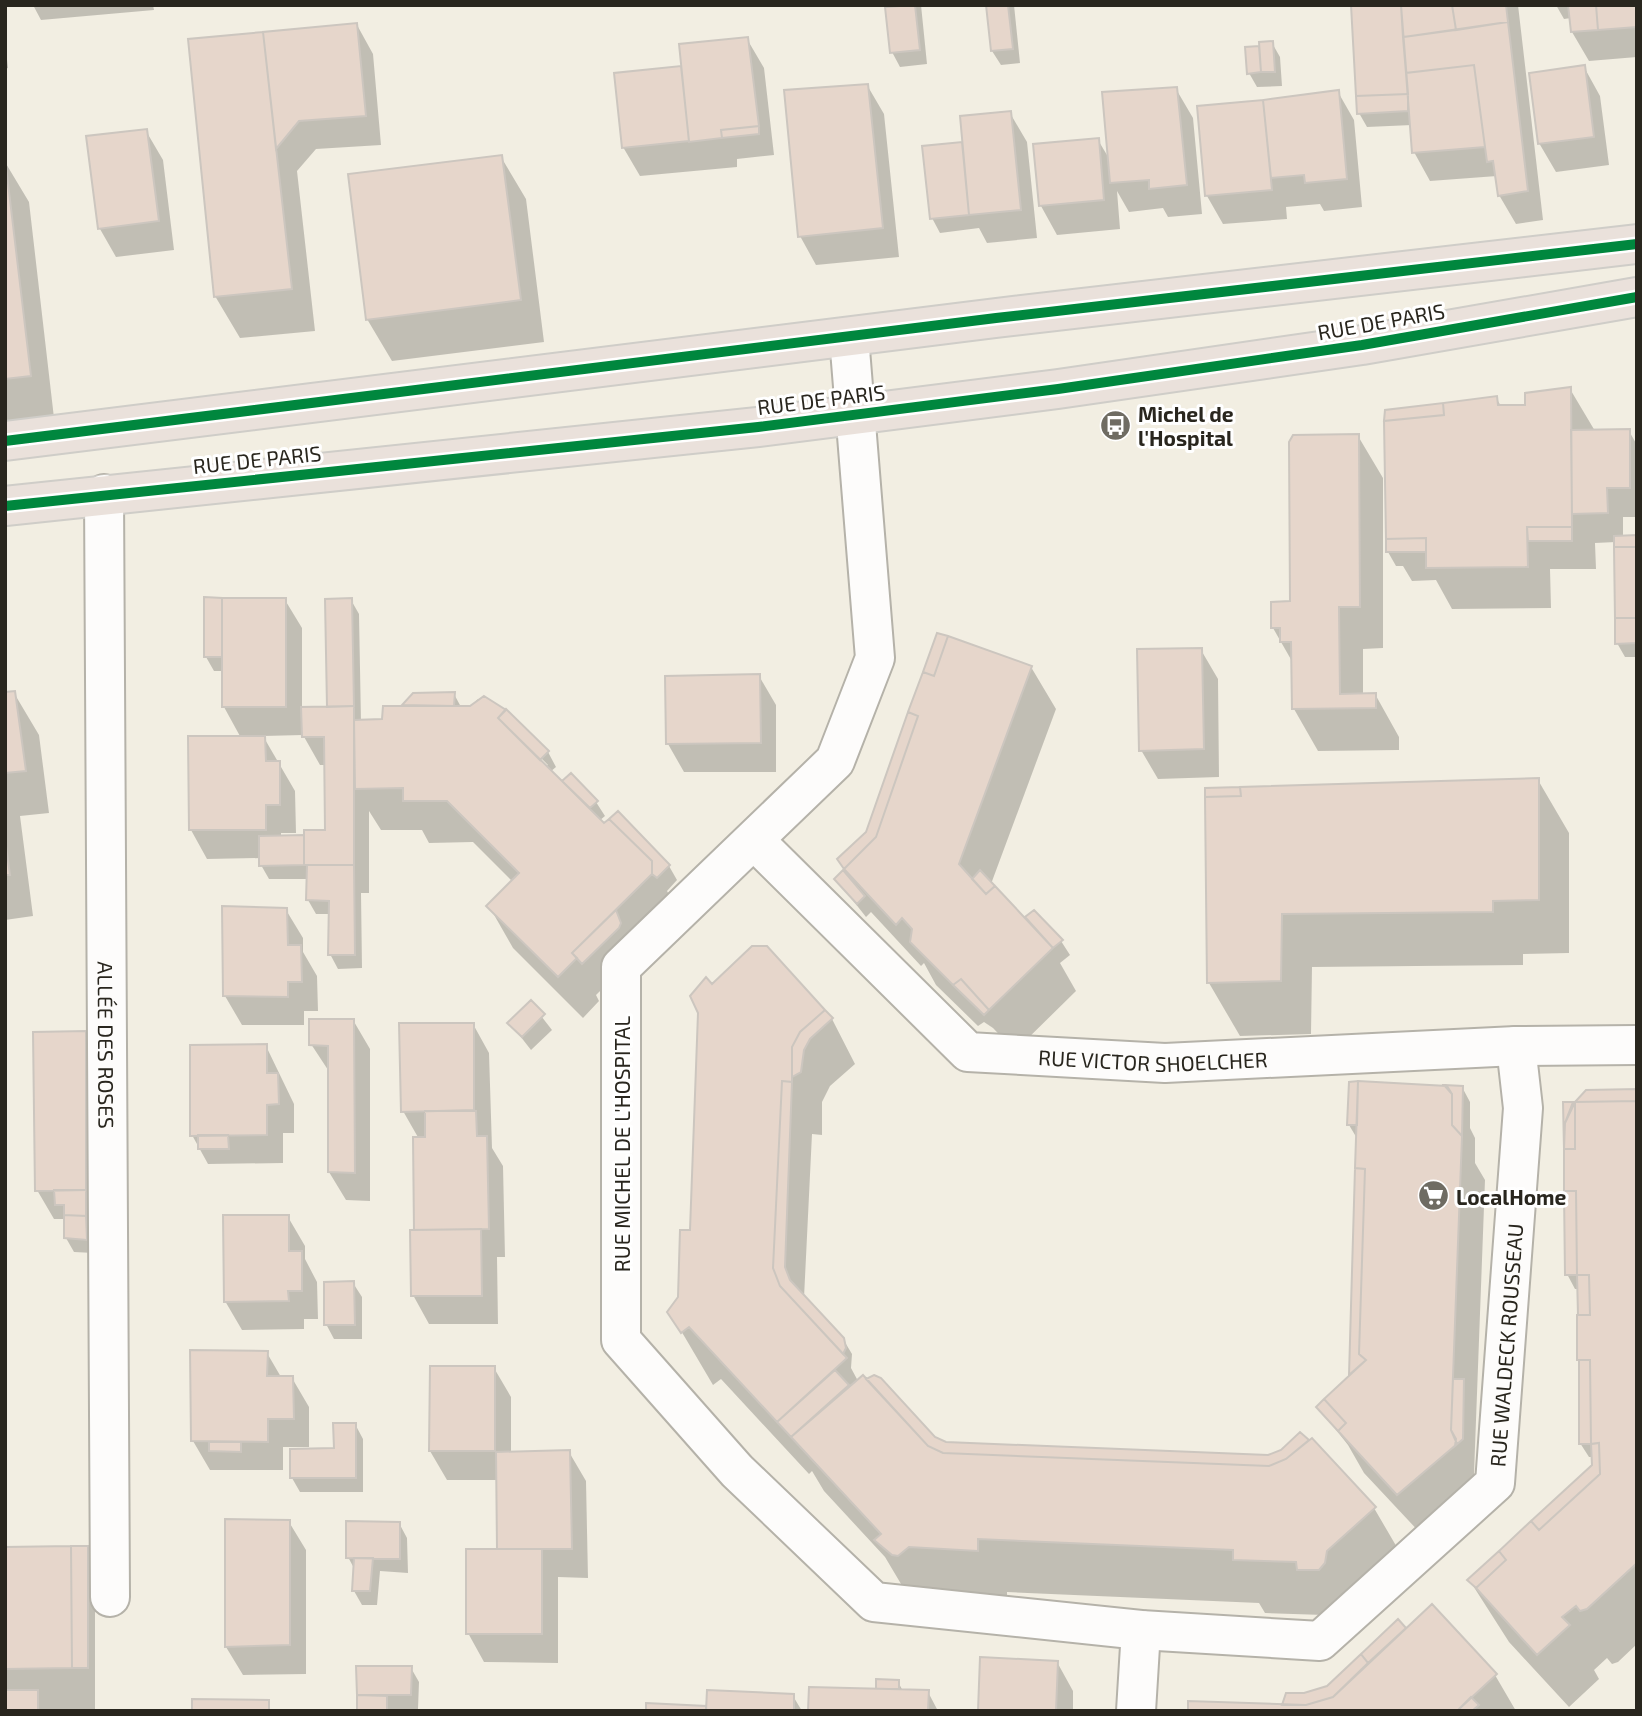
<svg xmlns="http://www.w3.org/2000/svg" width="1642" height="1716" font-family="'Exo 2',sans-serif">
	<rect width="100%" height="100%" fill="#f2eee2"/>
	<path fill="#0003" fill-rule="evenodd" d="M33,5h120l1,5 -113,10z
		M887,5h34l6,59 -27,3 -8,-15z
		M988,5h26l6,58 -19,2 -9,-14z
		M1353,5h165l25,215 -27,4 -17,-29 -2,-19 -67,5 -16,-29 -2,-27 -45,2 -8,-14z
		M1556,5h81v52l-48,4 -17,-29 -1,-14 -7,1z
		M357,25l16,29 8,91 -65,4 -19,22 18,160 -75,7 -25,-42 -25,-256z
		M747,39l17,29 10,87 -37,4v8l-97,9 -17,-29 -7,-72 67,-7z
		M5,42l3,26 -3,1z
		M1272,43l8,14 2,29 -25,1 -8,-14 -2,-24z
		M1584,67l16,29 9,69 -53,7 -17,-29z
		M867,85l17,29 15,143 -83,8 -16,-29z
		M1176,89l17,29 9,96 -34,3 -5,-9 -34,4 -12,-21 3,38 -63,6 -16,-29 57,-66 12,20z
		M1338,92l16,28 8,87 -38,4 -4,-7 -34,3 1,12 -64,5 -16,-28 -8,-89 95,-8z
		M1010,113l17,29 10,96 -50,5 -8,-15 -39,5 -8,-15 29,-74 4,7z
		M146,131l17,29 11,90 -58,7 -16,-28z
		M501,157l25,42 18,143 -152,19 -25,-42z
		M5,162l24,40 25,216 -49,6z
		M1570,389l25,42h34l8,14v72h-14v21l14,-1v120h-12l-8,-14 -1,-101 -21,1 1,26h-46l1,39 -99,1 -16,-29 -24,1 -9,-15h-7l-8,-14 108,-154 5,8h26z
		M1358,436l25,42v170l-20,1v46l12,-1 24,43v13l-81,1 -24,-42 -1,-46 -20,-35 19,-25z
		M285,600l17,28v81l26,-1 23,-108 8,14 2,108 23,-1 19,-13 6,-11 45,-3 7,13h9l8,-8h12l58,53 8,15 -6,5 12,12 9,-9 25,27 9,14 -6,5 70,45 8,14 -10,11 8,14v12l-79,78 3,6 -16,17 -70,-70 -24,-42 24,-24 -40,-40 -44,1 -7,-13h-41l-12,-19v82h-8l1,75 -24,1 -8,-15v-40h-14l-8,-14v-21h-39l-8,-14v-7l-54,1 -16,-29 50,-92 -17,-31v-36h-10l-8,-14zM303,735l17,30h6v67l-21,5 -24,1v-5h15l-1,-42 -32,-55zM524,741l24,24 -3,2z
		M1201,650l17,29 1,98 -61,2 -17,-29z
		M1031,667l25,42 -65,175 40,40 -4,-6 34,23 9,14 -10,8 16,28 -61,60 -22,-23 -9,-6 -6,4 -42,-41 -12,-22 -3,3 -50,-54 -5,5 -30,-38 9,-9 -6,-11z
		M759,676l17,29v67h-92l-16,-28z
		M14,693l25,42 10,78 -29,3 13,100 -28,4v-226z
		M1538,780l31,53v120l-46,1v11l-211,2 -1,67 -71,2 -31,-53 -3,-193z
		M286,910l17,28v14l14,24 1,35h-14v14h-62l-17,-29z
		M712,986l120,33 23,45 -25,22 -8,16v33l-10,-1 -8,164 39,41 9,15 -1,14 7,13 76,58 12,5 322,13 39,-16 67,67 31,53 -81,54 -59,-2 -6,-10 -252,-11v11l-100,-9 -22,-37 -61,-66 -12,-20 -3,3 -88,-95 -8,6 -43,-73 10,-14 12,-66z
		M531,1003l21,27 -21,20 -21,-27z
		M353,1020l17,29v152l-24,-1 -17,-28 1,-99 -19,-29z
		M473,1024l16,29 3,95 11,18 2,91h-8l1,67h-69l-16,-29 2,-156h4l-16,-28z
		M85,1033l17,29 -8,191 -20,-1 -8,-14v-19h-12l-17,-29z
		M266,1046l28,58v29h-11v30l-75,1 -16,-29z
		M1462,1087l8,15v26l5,10v25l10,17 -11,294 6,13 -57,49 -59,-63 -16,-28 -30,-38 33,-31 7,-236 -9,-15z
		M1637,1091v553l-19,18 -6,2 -5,-6 -13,12 5,9 -30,28 -60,-65 -39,-61 123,-115v-9h-4l-9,-14 -1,-154h-4l-8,-15 -2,-170h9l2,6z
		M288,1217l17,29v13l12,23 1,37h-14v10l-62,1 -17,-29z
		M353,1283l9,14v42h-28l-8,-15z
		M267,1353l14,24 11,1 17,29v40h-26v23h-73l-17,-29z
		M494,1368l17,29v56l58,-1 17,29 2,97 -30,-1v86l-74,-1 -16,-29 30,-82v-71h-51l-17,-29z
		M355,1424l8,15v53h-63l-8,-14 43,-28z
		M289,1522l17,28v124l-63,1 -17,-28z
		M399,1523l8,15 1,35 -28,-2 -3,34h-15l-8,-14 1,-21 -7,-13z
		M5,1548h82l8,14v148l-90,1z
		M1405,1629l90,46 21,36h-326l94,-5 21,-11 23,-8z
		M1057,1662l16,29v20h-93z
		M358,1668h53l8,14 -1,27 -60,2z
		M898,1682l5,9 25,1 10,19h-128l69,-20z
		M793,1696l9,15h-154v-6l60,2z"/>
	<path fill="#e6d6cb" stroke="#ccc6bf" stroke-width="2" d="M915,5l5,45 -30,3 -5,-46z
		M986,5h22l5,44 -22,2z
		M1351,5h50l7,89 -52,2z
		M1401,5h51l4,25 -53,7z
		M1452,5h54l2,17 -52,8z
		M1568,5h28l2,25 -27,2z
		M1596,5h41v22l-39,3z
		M1508,22l20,169 -30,5 -5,-35 -6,1 -13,-97 -68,8 -3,-36z
		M357,23l9,93 -67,5 -23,28 -13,-117z
		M263,32l29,257 -78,8 -26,-258z
		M748,37l11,89 -38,4 1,8 -33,4 -10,-98z
		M1273,41l2,31h-14l-2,-30z
		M1259,46l2,26 -14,2 -2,-27z
		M1474,65l11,82 -73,6 -6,-80z
		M1585,65l9,72 -56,7 -9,-71z
		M681,66l8,75 -67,7 -8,-75z
		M868,84l15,144 -85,9 -14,-147z
		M1177,87l10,98 -38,4v-9l-39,3 -8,-91z
		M1339,90l8,89 -42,4 -1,-8 -33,3 -8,-78z
		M1408,94v17l-51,3 -1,-18z
		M1263,100l9,90 -67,6 -8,-90z
		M1011,111l10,99 -52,5 -9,-99z
		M759,126v8l-37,4 -1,-8z
		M147,129l12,92 -61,8 -12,-93z
		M1099,138l5,62 -65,6 -6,-62z
		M962,142l7,73 -39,4 -8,-73z
		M502,155l19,145 -155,20 -18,-146z
		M5,158l26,218 -26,3z
		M1571,387l1,140h-45l1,40 -102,1v-30l-40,1 -2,-118 60,-6 -1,-12 54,-7 1,9h27v-12z
		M1443,403l1,12 -60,6 1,-11z
		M1630,429v59h-23l1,25 -36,1 -1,-84z
		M1359,434l1,173h-21l1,87 36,-1v15l-84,1 -1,-67h-11v-14h-9v-26l19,-1 -1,-159 4,-7z
		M1527,527h45v14h-44z
		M1637,535v12h-23v-11z
		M1426,538v14h-40v-13z
		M1614,547h23v71h-22z
		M204,597l18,1v59h-18z
		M222,598h64v109h-64z
		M352,598l2,108 -27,1 -2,-108z
		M1615,618h22v25l-22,1z
		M937,633l11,3 -14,40 -11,-4z
		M948,636l84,30 -73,198 27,30 9,-8 58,62 -64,62 -28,-31 -8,6 -43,-43 2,-13 -10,-11 -6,7 -52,-56 32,-32 42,-121 -10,-4 15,-40 11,4z
		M1202,648l2,101 -65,2 -2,-102z
		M760,674l1,69 -95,1 -1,-68z
		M15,691l11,80 -21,2v-81z
		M455,692l-1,14 -52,-1 11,-12z
		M484,696l22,14 -8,8 64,63 42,42 5,-4 43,42v13l-80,79 5,5 -19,19 -72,-71 33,-33 -72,-72h-44v-13l-48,1 -1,-69 28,-1 1,-13h87z
		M354,706v159h-50v-35h21l-1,-93h-22l-1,-30z
		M506,709l43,42 -9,9 -42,-42z
		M908,712l10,4 -42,121 -32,32 -7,-10 29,-27z
		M188,736h77l1,25h14v44h-14v25h-77z
		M571,773l27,28 -8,7 -28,-27z
		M1539,778v122l-46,1v11l-211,2 -1,67 -74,2 -2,-186 36,-1 -1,-9z
		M1240,787l1,9 -36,1v-9z
		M618,811l52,54 -13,13 -5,-4v-13l-43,-42z
		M304,835v30l-45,1v-30z
		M5,839l5,36h-5z
		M307,865h47l1,90h-27l1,-54 -23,-1z
		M843,870l22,26 -8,8 -23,-25z
		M980,870l15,16 -9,8 -14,-15z
		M222,906l65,2 1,37h13l1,37h-14v15l-65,-1z
		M616,910l5,13 -2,5 -37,36 -10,-11z
		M1034,910l29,30 -10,8 -28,-31z
		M752,946h15l58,64 -25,22 -8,15v35l-10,-1 -9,187 7,18 67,72 -70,64 -88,-95 -8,6 -14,-21 11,-15 2,-67h10l8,-217 -8,-17 16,-19 6,7z
		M961,979l28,31 -5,5 -31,-30z
		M531,1000l14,14 -23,23 -15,-14z
		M825,1010l8,8 -23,21 -6,11 -3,22 -9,5v-30l8,-15z
		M309,1019h45l1,154 -27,-1v-126l-19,-1z
		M399,1023h75v87l-73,2z
		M86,1031v159l-51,1 -2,-159z
		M267,1044v29h11l1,31 -12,1v30l-77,1v-91z
		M782,1081l10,1 -7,185 5,13 54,58 2,10 -3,6 -63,-68 -7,-18z
		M1358,1081l-1,44h-10l2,-43z
		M1358,1081l89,5 5,8v31l10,11 -11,294 6,14 -60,51 -59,-64 8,-8 -22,-24 42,-39 -7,-6 6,-185 -10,-1z
		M1444,1085l19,1 -1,50 -10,-11v-31z
		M1637,1089v12l-62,1 11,-12z
		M1637,1101v462l-50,46 -7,2 -4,-5 -14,11 8,8 -33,30 -61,-67 30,-28 -7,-9 32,-30 8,9 61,-56 -1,-31 -8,1 -1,-84h-13v-45h13l-1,-40h-12l-1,-84h-12v-42h11v-47z
		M1563,1102h10l-8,21 -1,26z
		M1575,1102v47h-11l1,-26z
		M425,1111h51l1,25h10l2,93 -75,1 -1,-93h12z
		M198,1135h30l1,14h-31z
		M1355,1168l10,1 -6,185 7,6 -17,15z
		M54,1190h32v26l-22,-1v-10h-9z
		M1564,1191h12l1,84h-12z
		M64,1215l22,1 1,24 -23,-2z
		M223,1215h66v36h13v40h-14l1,10 -65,1z
		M481,1229l1,67h-71l-1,-66z
		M1577,1275h12l1,40h-12z
		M354,1281l1,44h-31v-43z
		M190,1350l78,1 -1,25h26l1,43h-26v23l-77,-1z
		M1579,1360h11l1,84h-12z
		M430,1366h65v85h-66z
		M835,1370l14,15 -58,52 -14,-15z
		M863,1375l65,71 15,7 326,13 17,-7 26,-21 64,69 -49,44 -2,12 -6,7h-22l-1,-8 -63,-2v-10l-255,-11v12l-69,-4 -11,9 -6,-1 -18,-15 7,-6 -90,-97z
		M874,1375l7,3 54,59 11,5 322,13 13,-5 19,-18 9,8 -23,19 -17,7 -326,-13 -15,-7 -62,-67z
		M1453,1379h11l-1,60 -8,7 1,-7 -5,-9z
		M1324,1399l22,24 -8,8 -22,-24z
		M333,1423h23v55h-66v-29l44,-1z
		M209,1442h32v10l-32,-1z
		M1599,1443l1,31 -61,56 -8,-9 61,-56 -1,-21z
		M570,1450l2,99h-75l-1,-97z
		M225,1519l65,1v125l-65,2z
		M346,1521l54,1v37l-54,-1z
		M71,1546h17v122h-16z
		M71,1546l1,122 -67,1v-122z
		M466,1549h76v85h-76z
		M1499,1551l7,9 -30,28 -9,-8z
		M354,1558h19l-3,33h-18z
		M1432,1604l65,70 -40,37h-269v-10l118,4 27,-8z
		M1398,1619l8,9 -38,35 -7,-9z
		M1361,1654l7,9 -35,34 -27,8h-24l4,-12h18l23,-7z
		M980,1657l78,4 -2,50h-78z
		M356,1666h56l-1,29h-54z
		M876,1679l23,1v9h-23z
		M809,1687l120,3 -1,21h-120z
		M5,1690h33v21h-33z
		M707,1690l87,4v17h-88z
		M357,1695l30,1v15h-30z
		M1471,1697l8,8 -7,6h-15z
		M192,1699l77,1v11h-77z
		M646,1703l60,3v5h-60z"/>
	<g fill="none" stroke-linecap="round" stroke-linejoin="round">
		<defs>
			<g id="minor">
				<path id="s1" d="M849,337l26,321 -40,103 -214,206v373l116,131 137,131 267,28 179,11 175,-158 28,-375 -7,-62"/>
				<path id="s2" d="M104,494l6,1103"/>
				<path id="s3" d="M755,841l213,211 197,11 351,-17 121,-1"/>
				<path d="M1136,1711l5,-81"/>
			</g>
			<path id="major" d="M5,441l991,-123 641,-74
				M5,506l753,-79 300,-38 304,-44 275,-48"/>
		</defs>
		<use href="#minor" stroke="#b5b2a9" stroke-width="42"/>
		<use href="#major" stroke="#cfcdc8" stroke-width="42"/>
		<use href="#minor" stroke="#fdfcfb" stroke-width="38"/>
		<use href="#major" stroke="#eae1db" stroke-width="38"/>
		<defs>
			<path id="cycleway" d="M5,441l991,-123 641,-74
				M5,506l753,-79 300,-38 304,-44 275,-48"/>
		</defs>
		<use href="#cycleway" stroke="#fff" stroke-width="15"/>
		<use href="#cycleway" stroke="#00873e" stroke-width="10"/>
	</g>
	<defs>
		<symbol id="bus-disc" viewBox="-11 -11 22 22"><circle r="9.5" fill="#6f6c63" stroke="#fff"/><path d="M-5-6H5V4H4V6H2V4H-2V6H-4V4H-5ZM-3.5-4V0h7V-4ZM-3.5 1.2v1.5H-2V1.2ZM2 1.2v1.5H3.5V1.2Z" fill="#fff"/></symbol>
		<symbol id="supermarket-disc" viewBox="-11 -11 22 22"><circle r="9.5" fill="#6f6c63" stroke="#fff"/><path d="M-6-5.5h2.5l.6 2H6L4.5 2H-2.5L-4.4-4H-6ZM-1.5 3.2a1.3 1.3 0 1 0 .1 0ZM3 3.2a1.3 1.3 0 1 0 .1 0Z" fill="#fff"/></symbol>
	</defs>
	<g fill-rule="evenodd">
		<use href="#bus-disc" x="1098" y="408" width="35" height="35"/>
		<use href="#supermarket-disc" x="1416" y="1178" width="35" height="35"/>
	</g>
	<g text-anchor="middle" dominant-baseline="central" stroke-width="6" stroke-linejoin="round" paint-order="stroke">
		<g font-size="21" fill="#29261e" stroke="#fff">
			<text transform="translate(1381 321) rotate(-10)">RUE DE PARIS</text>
			<text transform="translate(821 399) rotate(-7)">RUE DE PARIS</text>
			<text transform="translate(257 459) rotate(-6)">RUE DE PARIS</text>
			<text stroke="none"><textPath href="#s2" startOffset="551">ALLÉE DES ROSES</textPath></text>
			<text stroke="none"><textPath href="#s3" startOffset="485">RUE VICTOR SHOELCHER</textPath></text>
			<text transform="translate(621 1144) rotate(-90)">RUE MICHEL DE L'HOSPITAL</text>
			<text stroke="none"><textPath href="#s1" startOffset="2289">RUE WALDECK ROUSSEAU</textPath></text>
		</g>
		<g font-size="21" font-weight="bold" fill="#29261e" stroke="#fff" text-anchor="start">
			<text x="1138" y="413">Michel de<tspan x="1138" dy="24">l'Hospital</tspan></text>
			<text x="1456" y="1196">LocalHome</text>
		</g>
	</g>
	<rect width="1642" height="1716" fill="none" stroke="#29261e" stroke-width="14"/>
</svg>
